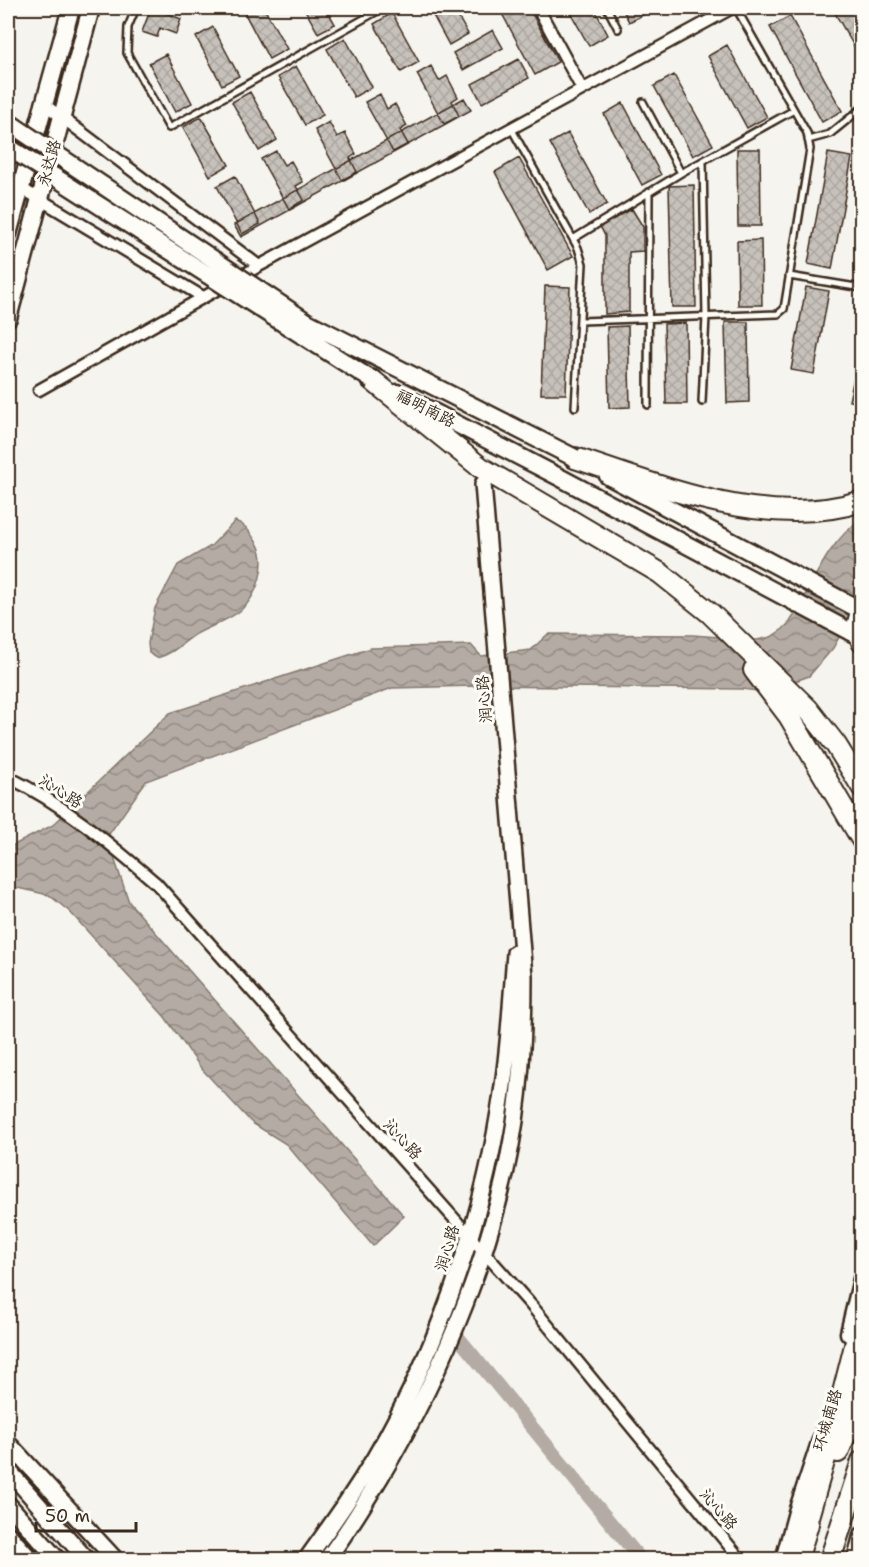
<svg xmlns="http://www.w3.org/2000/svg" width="869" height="1567" font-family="'Shantell Sans','LXGW WenKai TC',sans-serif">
	<defs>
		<pattern id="water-waves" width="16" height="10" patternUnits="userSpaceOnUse" patternTransform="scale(1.5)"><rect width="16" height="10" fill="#b4aca4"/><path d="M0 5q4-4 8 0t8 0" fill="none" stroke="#948c85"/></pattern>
		<pattern id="building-cross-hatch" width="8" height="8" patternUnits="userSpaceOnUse" patternTransform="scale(1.5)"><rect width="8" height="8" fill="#c7c1bb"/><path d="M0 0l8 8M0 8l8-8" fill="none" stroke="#aca6a0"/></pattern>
	</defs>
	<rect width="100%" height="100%" fill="#f5f4ee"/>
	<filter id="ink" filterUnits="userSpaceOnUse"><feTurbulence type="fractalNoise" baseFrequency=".0167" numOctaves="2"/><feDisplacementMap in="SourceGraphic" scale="12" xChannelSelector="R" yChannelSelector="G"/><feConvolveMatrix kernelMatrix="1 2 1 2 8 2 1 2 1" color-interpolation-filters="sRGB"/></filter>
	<g filter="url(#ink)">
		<path fill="url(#water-waves)" stroke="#84786e" stroke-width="1.5" d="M861,519v79l-28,50 -24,28 -44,16 -23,-3 -265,-3 -85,2 -246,93 -39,56 22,65 275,314 -31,30 -87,-102 -34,-21 -51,-55 -36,-51 -95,-105 -21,-17 -41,-9v-38l45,-23 117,-112 201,-65 100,-3 10,11 50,-6 17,-16 145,1 64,5 14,-3 12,-8 7,-7c22,-36 36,-78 71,-103z
			M235,521c12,4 15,12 22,22 12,20 0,53 -16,67 -13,11 -31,16 -45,24 -13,8 -24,21 -39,24l-8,-5 -1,-10 7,-35 23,-43 33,-19z"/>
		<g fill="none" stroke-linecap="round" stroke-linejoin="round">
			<path stroke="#b4aca4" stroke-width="14" d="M448,1325l193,235"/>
		</g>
		<path fill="url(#building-cross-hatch)" stroke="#3b2a1e" stroke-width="1.5" d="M151,8h17l-2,5 15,6 -5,15 -16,-6 -3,9 -15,-5z
			M247,8h17l23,41 -18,10 -26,-49z
			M304,8h22l9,16 -17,9z
			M429,8h24l15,26 -19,11z
			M499,8h30l29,54 -23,13z
			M568,8h26l14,27 -19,11z
			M622,8h23l2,5 -18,9z
			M832,8h30v52z
			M392,13l27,49 -18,10 -27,-48z
			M790,16l52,95 -20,11 -52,-95z
			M213,27l26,49 -17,9 -26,-48z
			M493,30l10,18 -40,22 -10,-17z
			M345,38l27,49 -18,10 -27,-48z
			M727,45l40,72 -20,11 -39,-72z
			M166,54l26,49 -17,9 -26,-49z
			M519,59l10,19 -47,25 -10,-19z
			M296,66l27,49 -18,10 -27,-48z
			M431,66l8,15 8,-5 11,21 -6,4 7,15 -15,8 -27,-50z
			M674,75l39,70 -20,11 -39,-70z
			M250,92l27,48 -18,11 -27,-49z
			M380,94l7,15 8,-5 12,22 -7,4 8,14 -15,8 -28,-50z
			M464,98l7,12 -230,127 -7,-12z
			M623,103l38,72 -19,10 -38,-71z
			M201,117l28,48 -19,11 -27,-49z
			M329,122l8,15 8,-4 11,21 -6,4 7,14 -15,8 -27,-50z
			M568,133l39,71 -18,10 -39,-71z
			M737,149h23l1,77h-23z
			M276,151l8,14 7,-4 12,21 -7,4 8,14 -15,9 -28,-50z
			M828,153l24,4 -20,112 -24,-5z
			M519,158l54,98 -25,14 -53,-98z
			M235,176l25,48 -18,10 -25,-48z
			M694,185l2,122h-24l-3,-121z
			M632,209l11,18v24l-14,1v60l-24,2v-78l-5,-10z
			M761,240l1,65h-24l-1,-64z
			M545,286l25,1 -4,107h-25z
			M806,287l23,4 -15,83 -23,-4z
			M725,322h23l1,80 -22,1z
			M686,323l1,81h-21l-2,-80z
			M628,326l2,81 -21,1 -2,-81z
			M862,340v63l-13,-2z"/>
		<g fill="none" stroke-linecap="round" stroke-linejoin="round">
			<defs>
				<path id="lane" d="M136,8l-8,19 -1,26 42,75 214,-120
					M607,8l11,21
					M643,102l38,71
					M511,128l67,120 5,16 -8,143
					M808,140l22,-6 32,-26
					M573,239l108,-66 113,-63
					M789,276l73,12
					M581,321l197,-7 6,-5 26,-160 -3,-16 -71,-125
					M702,402l4,-86 -3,-155
					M648,405l1,-213"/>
				<path id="street" d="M538,8l44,81
					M44,104l215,162
					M21,188l182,109
					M39,390l220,-124 473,-258
					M8,777c57,28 100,65 148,106l375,422 210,255"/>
				<path id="secondary" d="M8,1443l108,117
					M8,1470l79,90
					M8,1504l50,56
					M8,1534l23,26
					M306,1560c14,-20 29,-40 42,-60 74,-109 130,-258 151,-388 9,-53 12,-105 16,-159
					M326,1560c21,-27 38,-56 55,-84 63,-106 116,-233 134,-355 7,-49 9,-96 9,-145l-41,-492"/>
				<path id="primary" d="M8,234l63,-226
					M8,318l83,-310
					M397,393l162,84 303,161
					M608,476l254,135
					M849,1333l13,-54
					M784,1560l13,-48 27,-81
					M856,1560l6,-24"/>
				<path id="highway" d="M372,380l108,87 180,106 50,40 98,96 28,36 26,42
					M575,458c89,29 193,73 287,43
					M862,608l-4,15 4,19
					M754,670l35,46 73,124
					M838,1452l17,-40 7,-31
					M803,1534l32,-110 27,-106
					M797,1560l11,-36
					M830,1560l32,-99"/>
			</defs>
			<use href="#lane" stroke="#3b2a1e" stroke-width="10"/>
			<use href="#street" stroke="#3b2a1e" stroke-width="15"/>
			<use href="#secondary" stroke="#3b2a1e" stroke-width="20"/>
			<use href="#primary" stroke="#3b2a1e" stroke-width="21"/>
			<use href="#highway" stroke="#3b2a1e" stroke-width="24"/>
			<use href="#lane" stroke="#fdfcf7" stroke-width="5"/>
			<use href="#street" stroke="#fdfcf7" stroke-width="10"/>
			<use href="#secondary" stroke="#fdfcf7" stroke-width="15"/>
			<use href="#primary" stroke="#fdfcf7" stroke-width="16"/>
			<use href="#highway" stroke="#fdfcf7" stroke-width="20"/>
			<defs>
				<path id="primary-bridge" d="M8,122l299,200 268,136
					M8,147l364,233"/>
			</defs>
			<use href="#primary-bridge" stroke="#3b2a1e" stroke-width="21" stroke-linecap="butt"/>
			<use href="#primary-bridge" stroke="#fdfcf7" stroke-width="16"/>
		</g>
	</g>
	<g text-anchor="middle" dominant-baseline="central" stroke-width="6" stroke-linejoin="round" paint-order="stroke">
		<g font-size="16" fill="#3b2a1e" stroke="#fdfcf7">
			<text transform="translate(49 163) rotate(-75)">永达路</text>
			<text transform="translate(426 408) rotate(27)">福明南路</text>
			<text transform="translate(484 699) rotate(-95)">润心路</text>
			<text transform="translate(61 791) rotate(33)">沁心路</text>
			<text transform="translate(403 1139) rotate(48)">沁心路</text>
			<text transform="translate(447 1248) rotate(-73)">润心路</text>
			<text transform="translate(827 1420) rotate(-73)">环城南路</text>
			<text transform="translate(719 1509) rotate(50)">沁心路</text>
		</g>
	</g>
	<rect width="869" height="1567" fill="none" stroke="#fdfcf7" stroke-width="30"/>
	<rect x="15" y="15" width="839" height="1537" fill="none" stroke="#3b2a1e" stroke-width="2" filter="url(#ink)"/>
	<path d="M36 1522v9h100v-9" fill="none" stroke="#3b2a1e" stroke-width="3"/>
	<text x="45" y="1522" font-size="18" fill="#3b2a1e" stroke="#fdfcf7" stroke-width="4.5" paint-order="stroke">50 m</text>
</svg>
